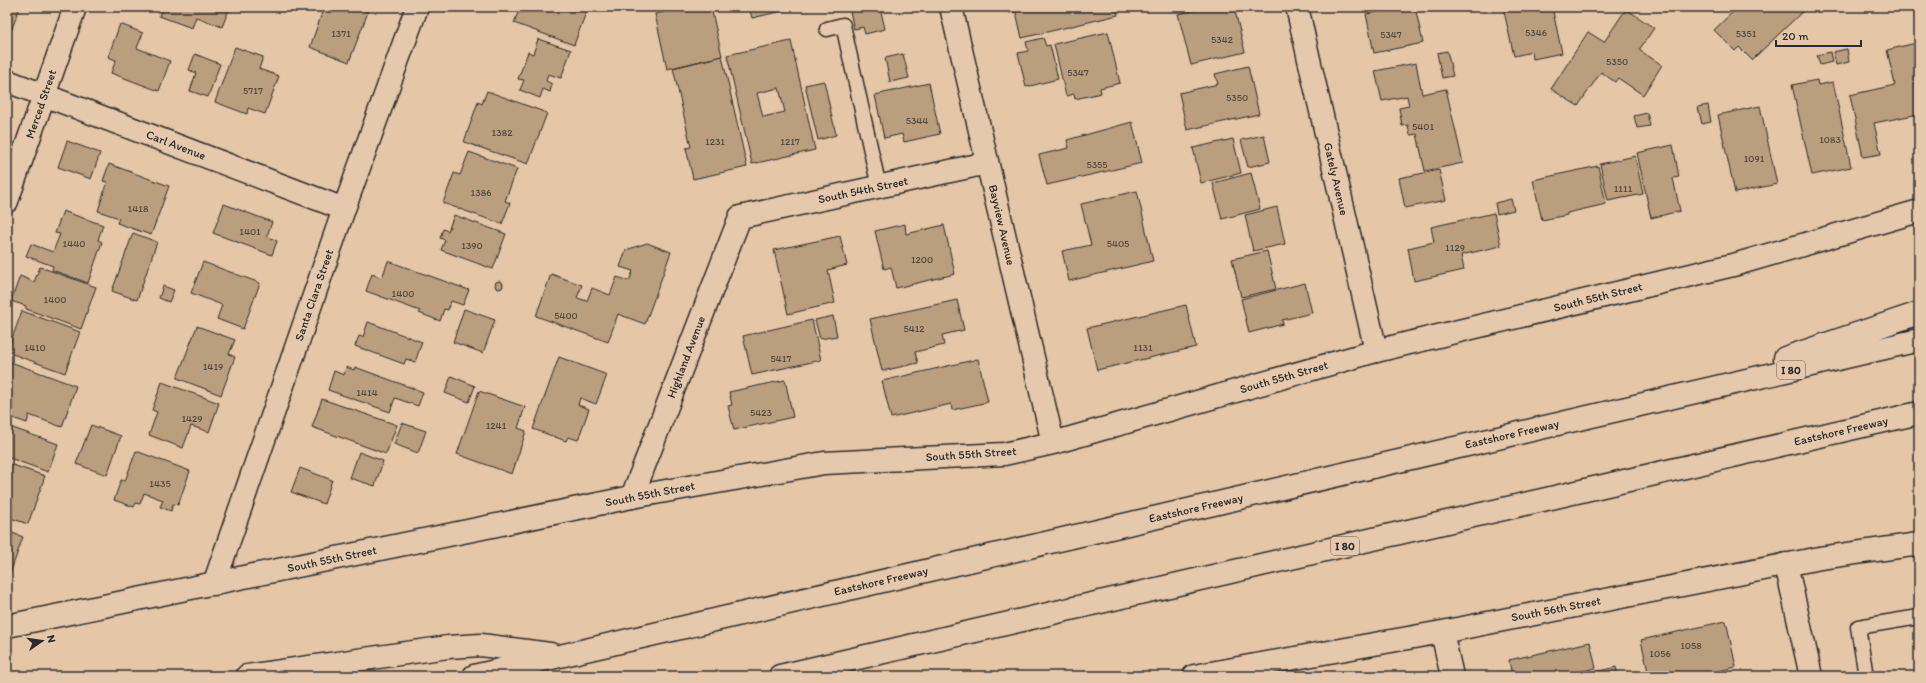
<svg xmlns="http://www.w3.org/2000/svg" width="1926" height="683" font-family="Itim,sans-serif">
	<rect width="100%" height="100%" fill="#e5c6a6"/>
	<filter id="ink" filterUnits="userSpaceOnUse"><feTurbulence type="fractalNoise" baseFrequency=".025" numOctaves="2"/><feDisplacementMap in="SourceGraphic" scale="8" xChannelSelector="R" yChannelSelector="G"/><feConvolveMatrix kernelMatrix="1 2 1 2 8 2 1 2 1" color-interpolation-filters="sRGB"/></filter>
	<g filter="url(#ink)">
		<path fill="#bb9e7e" stroke="#2b2b2b" fill-rule="evenodd" d="M7,7h13l-10,27 -3,-1z
			M163,7h67l-8,20 -26,-10 -4,11 -33,-12z
			M312,7h44l12,5 -19,50 -39,-15 12,-34 -11,-4z
			M520,7h68l-14,38 -60,-22z
			M687,7h24l11,49 -55,13 -12,-55z
			M749,7h51l-48,11z
			M849,7h31l5,22 -20,5 -2,-7 -9,2z
			M1008,7h37v2l6,-2h65l2,8 -96,23 -6,-26 -7,1z
			M1210,7h24l11,45 -54,13 -13,-51z
			M1382,7h33l8,36 -49,10 -8,-39 16,-3z
			M1503,7h49l10,46 -29,6 -1,-7 -18,4z
			M1738,7h69l-55,53 -13,-13 -4,4 -21,-21z
			M1626,9l28,19 -15,22 23,15 -19,30 -25,-17 -3,4 -14,-10 -23,34 -27,-17 37,-57 16,10z
			M120,24l23,9 -6,15 33,13 -11,30 -48,-18 5,-13 -8,-3z
			M1108,32l12,51 -20,5 1,5 -26,6 -1,-5 -8,2 -12,-52z
			M1043,38l3,8 4,-1 8,34 -32,8 -8,-34 10,-2 -2,-9z
			M538,39l33,11 -10,28 -13,-4 -2,7 6,3 -2,8 -7,-3 -3,9 -20,-8 4,-10 -6,-1 10,-27 5,2z
			M791,41l24,109 -63,14 -25,-109zM779,88l6,24 -22,5 -6,-24z
			M1916,43l3,16v55l-45,9 7,31 -18,3 -13,-62 45,-10 -8,-35z
			M235,47l28,10 -4,12 20,7 -14,38 -17,-6 -1,6 -32,-12z
			M1847,49l2,13 -13,3 -3,-13z
			M1447,51l6,25 -11,2 -5,-25z
			M1830,52l2,10 -12,3 -3,-10z
			M195,54l25,10 -12,33 -18,-6 6,-18 -7,-3z
			M903,54l6,24 -19,4 -5,-24z
			M722,56l25,111 -54,12 -7,-31 5,-1 -18,-79z
			M1416,63l6,31 24,-5 17,74 -38,8 -8,-37 -7,1 -2,-10 -6,1 -3,-18 10,-2 -2,-10 -25,5 -7,-30z
			M1248,66l11,48 -72,16 -8,-37 39,-9 -3,-10z
			M1817,80l1,5 15,-3 18,85 -39,8 -20,-90z
			M824,81l12,54 -18,5 -13,-55z
			M929,83l11,51 -36,8 -2,-8 -18,4 -9,-43z
			M487,91l60,22 -19,51 -64,-22 14,-40 4,2z
			M1708,105l3,17 -9,2 -4,-17z
			M1760,106l17,78 -42,9 -17,-78z
			M1647,113l3,13 -13,2 -3,-12z
			M1132,122l10,41 -95,22 -8,-30 30,-7 -2,-8z
			M1264,135l6,27 -22,5 -7,-27z
			M1233,139l8,34 -40,10 -8,-35z
			M67,141l33,12 -9,26 -33,-12z
			M1673,145l6,32 -6,1 7,33 -29,7 -14,-65z
			M469,152l48,17 -12,32 5,2 -8,21 -59,-21 11,-30 6,2z
			M1635,156l8,38 -35,7 -8,-37z
			M109,164l60,22 -18,49 -34,-12 2,-5 -21,-7 9,-29 -4,-1z
			M1598,166l8,38 -39,9v2l-25,5 -9,-40z
			M1439,170l7,30 -41,8 -6,-30z
			M1251,173l9,36 -38,10 -9,-36z
			M1137,191l16,70 -84,20 -7,-30 29,-6 -10,-41z
			M1511,199l3,11 -17,4 -2,-11z
			M224,204l48,18 -5,14 10,5 -5,14 -59,-22z
			M1277,207l8,37 -32,7 -8,-36z
			M63,211l40,14 -5,15 4,2 -14,41 -36,-13 1,-4 -27,-10 5,-12 22,8 7,-18 -5,-1z
			M1494,213l7,33 -40,9 3,15 -50,11 -6,-33 26,-6 -3,-15z
			M454,215l52,19 -13,35 -52,-19 4,-10 -5,-2 3,-9 5,2z
			M905,224l1,10 38,-9 11,49 -59,14 -5,-21 -7,2 -9,-38z
			M133,233l24,9 -20,58 -25,-9z
			M840,236l7,29 -19,5 7,33 -47,11 -14,-64z
			M647,243l24,9 -26,72 -27,-10 -10,28 -72,-26 15,-42 31,11 -5,13 10,3 5,-13 18,7 7,-18 12,4 4,-10 -13,-4 6,-17z
			M1267,251l9,38 -35,8 -9,-38z
			M388,261l81,29 -6,15 -12,-4 -3,9 -4,-1 -4,12 -21,-8 1,-2 -54,-20 6,-17 10,4z
			M203,262l57,21 -17,46 -26,-10 5,-14 -31,-12z
			M40,267l56,20 -15,42 -55,-20v-3l-15,-5 9,-25 14,6z
			M495 285a4 4 0 1 1 8 0a4 4 0 1 1-8 0Z
			M1305,283l7,30 -30,7 1,4 -34,9 -8,-34z
			M163,286l11,4 -5,12 -10,-4z
			M957,300l7,30 -22,5 2,10 -29,7 3,11 -36,8 -12,-52z
			M1186,305l10,42 -99,23 -10,-42z
			M464,309l31,11 -12,33 -30,-11z
			M22,311l58,21 -15,41 -58,-21z
			M833,316l4,20 -17,3 -5,-19z
			M812,320l9,40 -69,15 -9,-39z
			M368,322l54,20 -7,20 -9,-3 -2,5 -49,-18 4,-10 4,1z
			M197,326l38,14 -6,14 6,3 -14,38 -44,-17z
			M559,357l48,18 -11,29 -16,-6 -2,7 11,4 -11,31 -10,-3 -2,4 -33,-12z
			M978,359l10,43 -36,8 -1,-6 -60,14 -9,-37z
			M8,361l68,25 -14,41 -33,-12 -2,8 -20,-7z
			M346,367l8,3 1,-3 68,25 -5,14 -23,-8 -5,14 -62,-22 6,-19 10,4z
			M451,376l24,10 -6,16 -24,-9z
			M785,380l8,37 -59,13 -6,-24 4,-1 -3,-13z
			M162,382l57,21 -10,29 -18,-6 -8,22 -34,-13 8,-23 -5,-2z
			M479,391l46,16 -7,21 8,3 -14,43 -55,-20z
			M322,399l75,26 -11,29 -74,-27z
			M402,423l24,8 -8,22 -24,-9z
			M91,425l30,11 -14,39 -31,-11z
			M7,426l51,18 -10,28 -41,-15z
			M136,451l54,20 -12,34 -5,-1 -2,7 -11,-4 3,-7 -19,-7 -4,11 -4,-1 -2,4 -20,-7 7,-20 4,1z
			M359,452l24,9 -8,25 -25,-8z
			M7,463l38,13 -17,48 -21,-7z
			M300,468l32,12 -8,24 -33,-12z
			M7,531l16,6 -16,45z
			M1726,621l10,46 -40,9h-47l-8,-36z
			M1590,642l6,26 -36,8h-27l-1,-2 -20,2 -3,-16z
			M1616,667l2,9h-30l-1,-2z"/>
		<g fill="none" stroke-linecap="round" stroke-linejoin="round">
			<defs>
				<path id="service" d="M827,29l16,-4 36,162
					M1866,676l-8,-49 61,-10"/>
				<path id="minor" d="M1297,7l79,344
					M7,81l337,128
					M7,201l68,-194
					M632,497l108,-280 247,-54
					M1786,564l25,112
					M214,584l130,-375 73,-202
					M1442,632l10,44
					M1194,676l248,-44 378,-74 99,-14"/>
				<path id="tertiary" d="M951,7l102,436
					M7,626l625,-129 192,-34 180,-9 49,-11 323,-92 361,-87 182,-53"/>
				<path id="motorway" d="M1785,358l134,-45
					M247,676l201,-29 33,-2 69,9
					M474,676l1445,-336
					M780,676l1139,-263"/>
			</defs>
			<use href="#service" stroke="#2b2b2b" stroke-width="17"/>
			<use href="#minor" stroke="#2b2b2b" stroke-width="25"/>
			<use href="#tertiary" stroke="#2b2b2b" stroke-width="25"/>
			<use href="#motorway" stroke="#2b2b2b" stroke-width="25"/>
			<use href="#service" stroke="#e6c9ad" stroke-width="14"/>
			<use href="#minor" stroke="#e6c9ad" stroke-width="22"/>
			<use href="#tertiary" stroke="#e6c9ad" stroke-width="22"/>
			<use href="#motorway" stroke="#e6c9ad" stroke-width="22"/>
		</g>
	</g>
	<g text-anchor="middle" dominant-baseline="central" stroke-width="4" stroke-linejoin="round" paint-order="stroke">
		<g font-size="10" fill="#4f4840">
			<text x="1536" y="32">5346</text>
			<text x="341" y="33">1371</text>
			<text x="1746" y="33">5351</text>
			<text x="1391" y="34">5347</text>
			<text x="1222" y="39">5342</text>
			<text x="1617" y="61">5350</text>
			<text x="1078" y="72">5347</text>
			<text x="253" y="90">5717</text>
			<text x="1237" y="97">5350</text>
			<text x="917" y="120">5344</text>
			<text x="1423" y="126">5401</text>
			<text x="502" y="132">1382</text>
			<text x="1830" y="139">1083</text>
			<text x="715" y="141">1231</text>
			<text x="790" y="141">1217</text>
			<text x="1754" y="158">1091</text>
			<text x="1097" y="164">5355</text>
			<text x="1623" y="188">1111</text>
			<text x="481" y="192">1386</text>
			<text x="138" y="208">1418</text>
			<text x="250" y="231">1401</text>
			<text x="74" y="243">1440</text>
			<text x="1118" y="243">5405</text>
			<text x="472" y="245">1390</text>
			<text x="1455" y="247">1129</text>
			<text x="922" y="259">1200</text>
			<text x="403" y="293">1400</text>
			<text x="55" y="299">1400</text>
			<text x="566" y="315">5400</text>
			<text x="914" y="328">5412</text>
			<text x="35" y="347">1410</text>
			<text x="1143" y="347">1131</text>
			<text x="781" y="358">5417</text>
			<text x="213" y="366">1419</text>
			<text x="367" y="392">1414</text>
			<text x="761" y="412">5423</text>
			<text x="192" y="418">1429</text>
			<text x="496" y="425">1241</text>
			<text x="160" y="483">1435</text>
			<text x="1691" y="645">1058</text>
			<text x="1660" y="653">1056</text>
		</g>
		<g fill="#e6c9ad" stroke="#635a52" stroke-width="1">
			<rect x="1777" y="361" width="28" height="18" rx="3"/>
			<rect x="1331" y="537" width="28" height="18" rx="3"/>
		</g>
		<g font-size="11" font-weight="bold" fill="#2b2b2b">
			<text x="1791" y="370">I 80</text>
			<text x="1345" y="546">I 80</text>
		</g>
		<g font-size="12" fill="#2b2b2b" stroke="#e6c9ad">
			<text transform="translate(41 104) rotate(-71)">Merced Street</text>
			<text transform="translate(176 145) rotate(21)">Carl Avenue</text>
			<text transform="translate(1336 179) rotate(77)">Gately Avenue</text>
			<text transform="translate(863 190) rotate(-12)">South 54th Street</text>
			<text transform="translate(1002 225) rotate(77)">Bayview Avenue</text>
			<text transform="translate(314 295) rotate(-71)">Santa Clara Street</text>
			<text transform="translate(1598 297) rotate(-14)">South 55th Street</text>
			<text transform="translate(686 357) rotate(-69)">Highland Avenue</text>
			<text transform="translate(1284 377) rotate(-16)">South 55th Street</text>
			<text transform="translate(1841 431) rotate(-13)">Eastshore Freeway</text>
			<text transform="translate(1512 434) rotate(-13)">Eastshore Freeway</text>
			<text transform="translate(971 454) rotate(-4)">South 55th Street</text>
			<text transform="translate(650 494) rotate(-11)">South 55th Street</text>
			<text transform="translate(1196 508) rotate(-13)">Eastshore Freeway</text>
			<text transform="translate(332 559) rotate(-12)">South 55th Street</text>
			<text transform="translate(881 581) rotate(-13)">Eastshore Freeway</text>
			<text transform="translate(1556 609) rotate(-11)">South 56th Street</text>
		</g>
	</g>
	<rect width="1926" height="683" fill="none" stroke="#e6c9ad" stroke-width="24"/>
	<rect x="12" y="12" width="1902" height="659" fill="none" stroke="#2b2b2b" stroke-width="1.5" filter="url(#ink)"/>
	<g transform="translate(42 641) rotate(77)" stroke="#e6c9ad" stroke-width="3" paint-order="stroke">
	<path d="M0-3L7 15L0 10L-7 15Z" fill="#2b2b2b"/>
	<text y="-6" font-size="11" font-weight="bold" text-anchor="middle" fill="#2b2b2b">N</text>
	</g>
	<path d="M1776 40v6h85v-6" fill="none" stroke="#2b2b2b" stroke-width="2"/>
	<text x="1782" y="40" font-size="12" fill="#2b2b2b" stroke="#e6c9ad" stroke-width="3" paint-order="stroke">20 m</text>
</svg>
